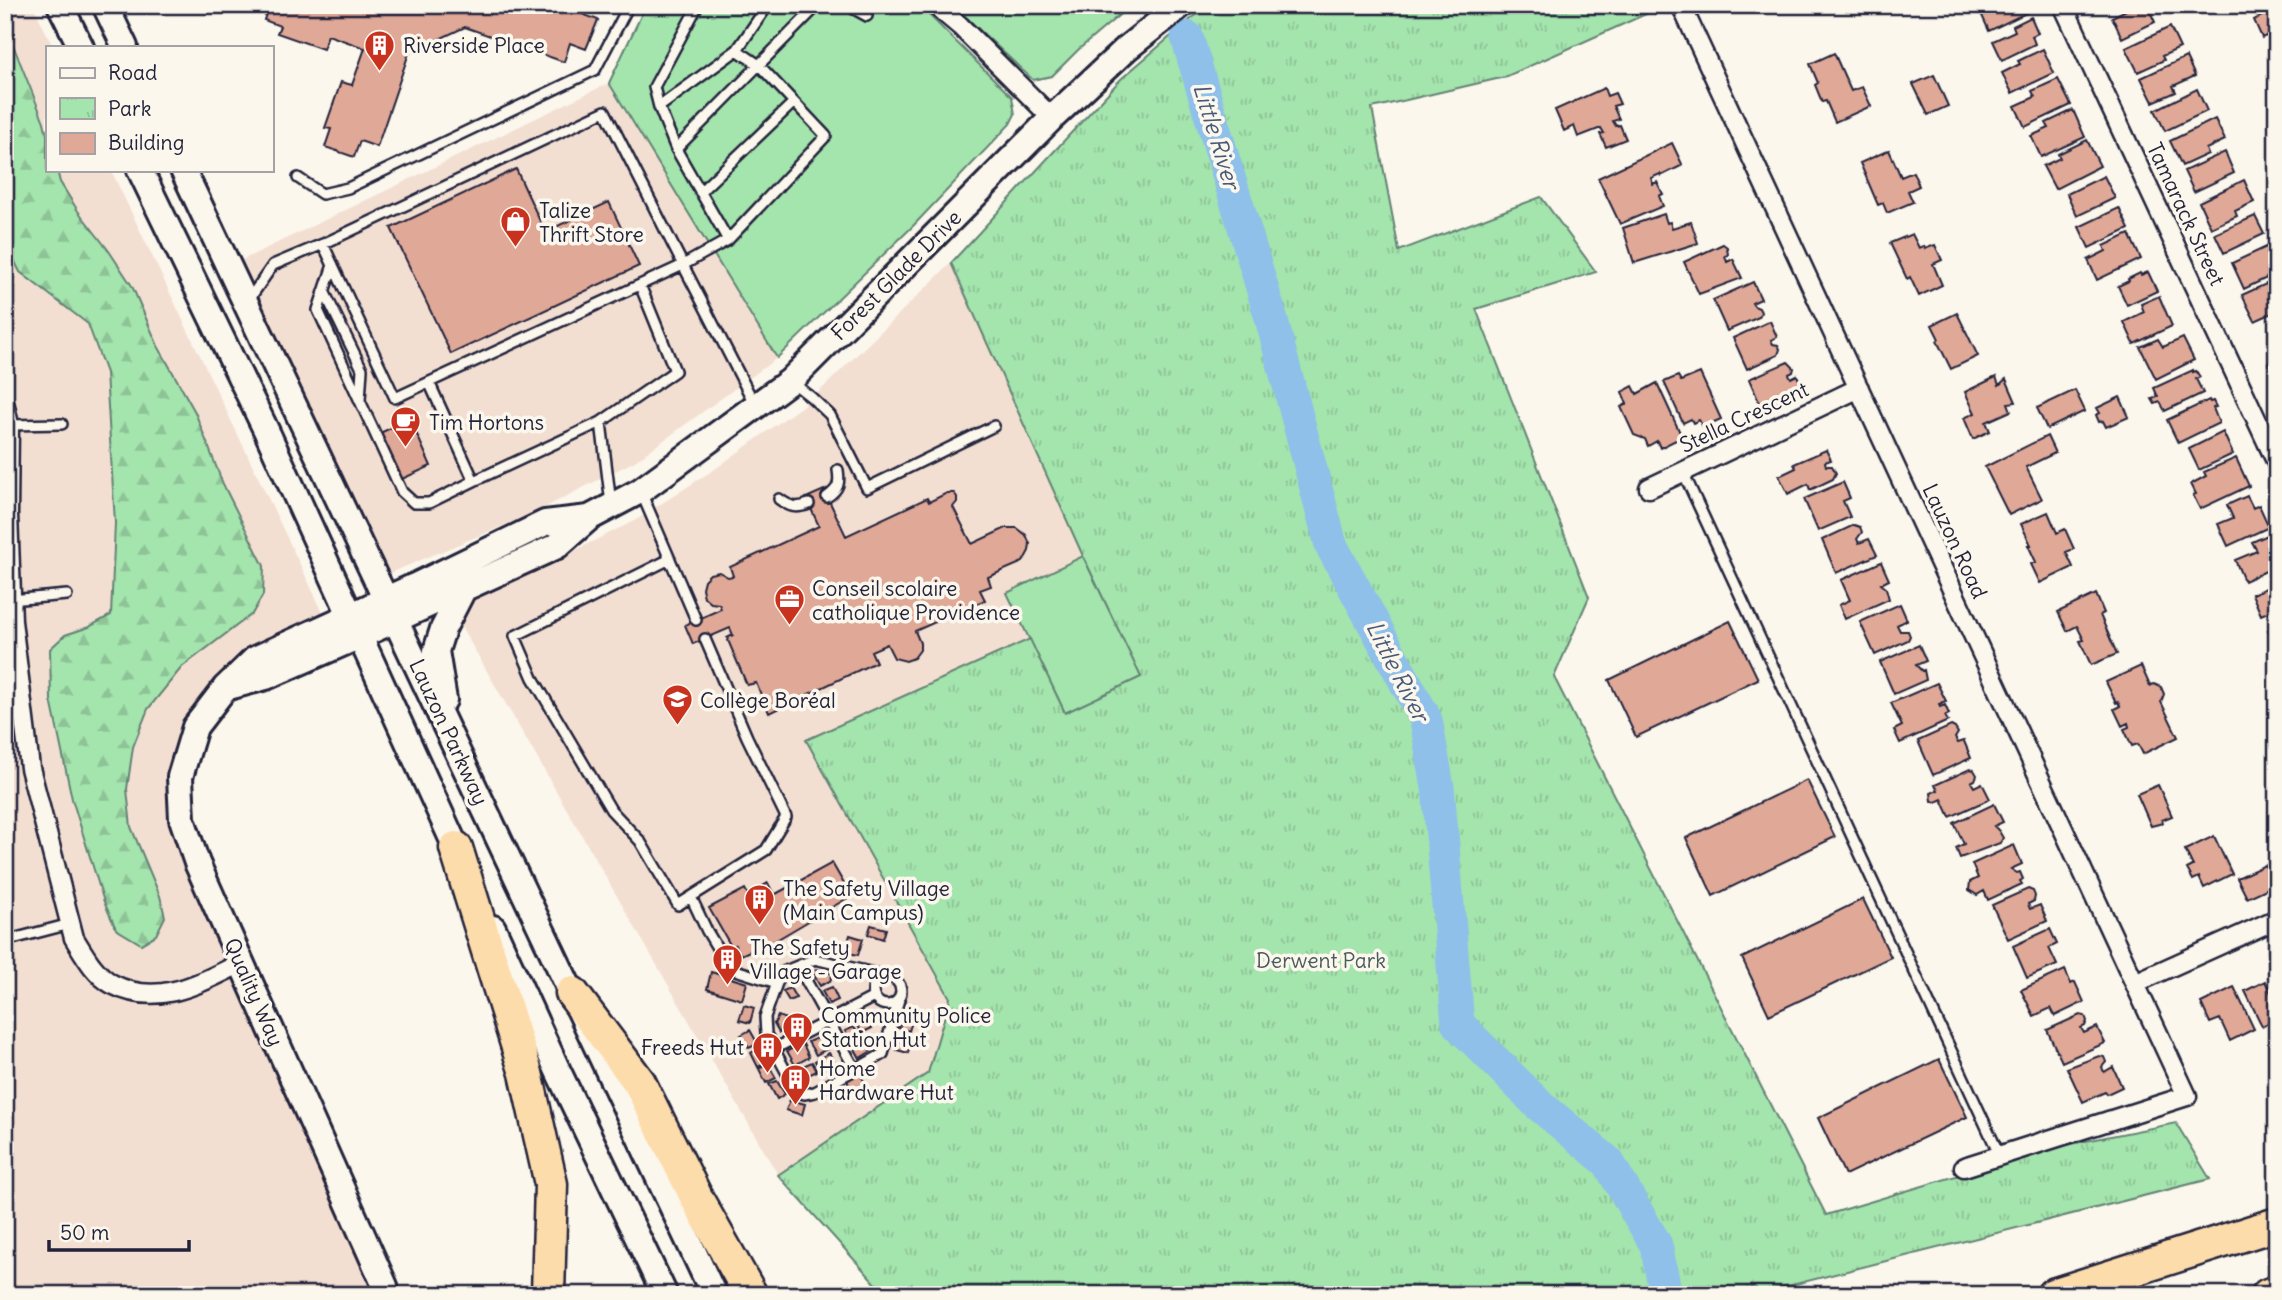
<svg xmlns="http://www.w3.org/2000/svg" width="2282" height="1300" font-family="Delius,sans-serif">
	<defs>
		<pattern id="forest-firs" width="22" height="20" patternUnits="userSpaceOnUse" patternTransform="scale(1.75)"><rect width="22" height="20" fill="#a4e4ad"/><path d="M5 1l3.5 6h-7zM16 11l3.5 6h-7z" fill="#8dc396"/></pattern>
		<pattern id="park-tufts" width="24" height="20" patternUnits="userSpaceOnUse" patternTransform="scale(1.75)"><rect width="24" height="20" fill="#a4e4ad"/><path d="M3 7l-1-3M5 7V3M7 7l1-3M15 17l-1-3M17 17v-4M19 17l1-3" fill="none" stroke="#8dc396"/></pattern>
	</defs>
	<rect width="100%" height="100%" fill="#fbf7ec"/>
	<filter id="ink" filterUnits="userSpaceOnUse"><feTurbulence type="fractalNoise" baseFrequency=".0143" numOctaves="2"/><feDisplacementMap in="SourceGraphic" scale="14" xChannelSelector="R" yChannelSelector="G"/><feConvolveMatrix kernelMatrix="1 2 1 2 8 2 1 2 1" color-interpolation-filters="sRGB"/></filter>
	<g filter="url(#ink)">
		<path fill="#f3dfd2" d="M5,5h28l20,42h-6v123h64l218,455 -134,101 -13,93 204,476h-381z
			M609,83l168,275 -142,103 -99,51 -146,61 -150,-312z
			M951,263l132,293 59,121 -77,36 -36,-74 -223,101 144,258 -22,75 -150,102 -320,-554 15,-20 163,-81 79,-51 87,-63 22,-19z"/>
		<path fill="#a4e4ad" stroke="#638374" stroke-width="2" d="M646,5h273l93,92 3,17 -5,10 -97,102 -136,132 -168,-275z
			M953,5h178l-53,45 -26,26 -19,4z
			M1083,556l59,121 -77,36 -58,-120z"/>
		<path fill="url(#forest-firs)" stroke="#638374" stroke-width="2" d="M5,25l39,97 3,13v35h10l3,12 18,29 31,40 23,35 26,60 37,66 28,72 41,82 -1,29 -11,19 -70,53 -34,42 -15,38 -6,42 4,38 29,69 5,21 -9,18 -15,9 -25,-15 -12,-27 -32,-103 -21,-99 -1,-51 15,-14 24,-8 22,-12 4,-92 -9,-150 -18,-49 -68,-52 -15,-30z"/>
		<path fill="url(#park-tufts)" stroke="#638374" stroke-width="2" d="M1211,5h455l-161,72 -133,31 27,143 142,-54 55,75 -120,37 113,288 -35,80 272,538 220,-66 130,-26 34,56 -458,116h-866l-108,-120 150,-102 22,-75 -144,-258 224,-101 35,74 76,-36 -58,-121 -132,-293 170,-184 71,-61z"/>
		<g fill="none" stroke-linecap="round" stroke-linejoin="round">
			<path stroke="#8ec0ea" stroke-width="33" d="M1187,37l83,277 61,231 95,175 12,67 20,237 81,81 69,57 48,83 10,50"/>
		</g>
		<path fill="#e0a897" stroke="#22223b" stroke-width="2" d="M269,5h103l8,3v-3h198l6,2 -2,7 16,6 -12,29 -16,-6 -6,19 -99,-35 -56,26 -32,94 -17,-6 -6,16 -29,-10 6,-18 -6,-1 16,-46 11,3 13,-37 -37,-13 -5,14 -46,-16 3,-7 -16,-6z
			M1987,5h38l3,7 -39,19 -10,-22z
			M2136,5h11l8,17 -33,16 -10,-21z
			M2271,11l6,12v8l-15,7 -8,-18z
			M2031,17l7,16 -6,3 3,8 -33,16 -9,-19 22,-10 -2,-5z
			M2170,27l10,21 -18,8 2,4 -26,12 -12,-24z
			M2043,49l11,24 -42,20 -10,-20 18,-9 -2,-3z
			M1834,53l17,38 11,-4 9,19 -36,16 -9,-21 -4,1 -7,-17 3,-2 -8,-19z
			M2186,57l9,19 -22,10 3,6 -23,10 -12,-24z
			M1934,75l14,31 -20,9 -15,-31z
			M2058,79l13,26 -46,22 -10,-21 20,-9 -3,-6z
			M1604,88l3,8 8,-3 5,11 -7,2 6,13 -6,2 3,5 4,-1 6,14 -20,8 -6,-13 4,-1 -3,-5 -23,9 -4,-11 -10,5 -9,-21z
			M2197,89l10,22 -42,20 -10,-21z
			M2073,110l12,27 -44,20 -10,-21 18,-8 -3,-5z
			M2215,119l10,21 -19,9 2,5 -26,12 -12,-25z
			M2087,140l13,26 -45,23 -12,-23 17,-8 -2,-4z
			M1672,143l10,21 -1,2 -20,10 -1,-2 -9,4 2,6 4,-2 6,12 -4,2 4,10 -43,18 -22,-46z
			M1889,150l12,27 12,-5 6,14 -11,5 5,11 -26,11 -4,-10 -5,2 -18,-42z
			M2225,152l9,21 -40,19 -10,-21z
			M516,169l29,63 64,-30 30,64 -188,88 -60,-126z
			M2104,176l11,22 -38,18 -10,-22z
			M2244,180l10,22 -19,9 2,5 -26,12 -12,-26z
			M2119,208l10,21 -40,19 -10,-21z
			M1664,214l3,9 3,-1 2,6 19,-6 7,21 -64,20 -11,-35z
			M2255,216l9,18 -40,19 -9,-19z
			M1912,234l7,14 5,-2 1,3 10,-4 7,15 -9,4 9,21 -23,11 -9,-19 -3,2 -17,-36z
			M2129,234l12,25 -44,21 -9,-20 18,-9 -2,-5z
			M2277,242v31l-33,16 -12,-26z
			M1723,244l4,3 1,8 -3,1 2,6 6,-3 9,19 -43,16 -15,-32z
			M2148,272l9,19 -30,14 -9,-19 11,-5 -1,-2 12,-6 1,2z
			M2277,279v32l-22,10 -13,-26z
			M1753,282l8,17 -9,4 2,3 5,2 2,4 -2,5 -32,14 -14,-31z
			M2159,296l13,30 -38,18 -10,-22 20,-10 -3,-8z
			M1957,313l21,43 -27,13 -14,-28 2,-2 -7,-14z
			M1770,321l7,16 -6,3 2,4 5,1 2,4 -2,6 -31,14 -14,-31z
			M2183,338l11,22 -38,19 -16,-32 18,-8 5,8z
			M2277,359v23l-9,-19z
			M1788,362l6,6 -1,4 -4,2 2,4 6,-3 7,17 -41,19 -14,-32z
			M2193,370v2l3,-1 4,6 -4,2 7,14 -38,18 -5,-9 -5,2 -3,-5 6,-2 -4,-9z
			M1700,373l21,46 -18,8 -4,-7 -6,3 -2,-4 -8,4 -19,-41 14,-6 3,5z
			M1996,377l3,8 7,-6 10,23 -8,1 3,8 -25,11 4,9 -17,8 -9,-21 11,-5 -10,-21z
			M1657,383l25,54 -22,11 -3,-7 -9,5 -3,-7 -11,-4 -13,-28 6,-3 -5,-12 11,-6 4,8z
			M2075,390l10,21 -38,18 -10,-21z
			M2120,397l9,20 -23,10 -3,-6 -4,1 -3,-7 4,-2 -3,-5z
			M2209,400l1,2 3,-1 3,6 -3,1 6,15 -41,20 -11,-23z
			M410,419l21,47 -29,13 -22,-46z
			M2223,432l10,22 -34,16 -10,-21z
			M2047,436l8,17 -29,14 16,32 -33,16 -24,-48z
			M1826,450l5,10 -6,2 1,4h6l4,7 -3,6 -23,11 -2,-6 -20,10 -9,-18 17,-8 -2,-4z
			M2236,458l13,28 -49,23 -7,-14 3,-1 -5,-10 15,-8 -2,-4z
			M1843,482l7,16 -7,3 7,16 -32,14 -14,-32z
			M824,490l22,46 81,-38 2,4 18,-9h7l3,4v5l-4,5 19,37 34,-16h11l9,7 4,9 -1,7 -6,11 -35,15 3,9 -11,4 5,10 -70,31 5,12v7l-6,8 -8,3 -12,-3 -7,-14 -16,7 5,11 -107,51 -13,-30 -9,2 -20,-47 6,-3 -3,-7 -37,16 -8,-19 36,-16 -2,-5 -8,-1 -7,-6 -2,-9 2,-8 6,-6 9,-2 9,5 5,-1 -3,-9 89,-41 -13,-28z
			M2247,496l6,12 6,-3 10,22 -41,19 -10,-22 15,-6 -6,-13z
			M2048,512l9,21 8,-4 9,20 -8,3 7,15 -33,16 -9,-19 5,-2 -8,-17h3l-10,-21z
			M1854,525l6,2 2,5 -5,7 2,4 10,-4 8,16 -41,18 -14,-33z
			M2270,534l7,13v19l-33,15 -9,-21 22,-9 -5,-9z
			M1881,562l8,18 -8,4 5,4 3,11 -44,20 -6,-14 11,-5 -9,-20z
			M2277,572v36l-16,7 -9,-21 21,-9 -4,-9z
			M2096,594l8,19 -4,2 17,39 -26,11 -11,-24 4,-1 -7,-14 -10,5 -9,-19z
			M1900,604l7,16 -10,5 3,6h8l2,5 -2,4 -33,15 -15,-33z
			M1730,621l28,58 -122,58 -27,-57z
			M2277,626v23l-9,-19z
			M1919,645l7,16 -10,4 6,6 2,-1 2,10 -32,14 -14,-32z
			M2141,666l9,20 4,-2 7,3 3,7 -3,8 17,35 -35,17 -5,-10 -6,2 -8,-17 5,-2 -1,-4 -6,3 -8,-17 6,-3 -2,-4 -2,1 -10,-21z
			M1937,683l9,18 -7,3 1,3 5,-2 4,9 -4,2 3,5 -48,22 -6,-13 8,-4 -11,-23z
			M1951,726l4,2 3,5 -3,5 3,5 6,-2 7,17 -38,17 -15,-34z
			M1970,769l4,1 3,5 -2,5 -4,2 3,5 8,-4 8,16 -40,18 -8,-18 -6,3 -4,-1 -1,-8 7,-3 -3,-5z
			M1807,780l28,57 -122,59 -27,-58z
			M2158,785l14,31 -10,4 1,3 -12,3 -14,-32z
			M1994,804l9,18 -9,4 5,5 4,7 -3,5 -40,15 -4,-10 8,-4 -10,-21z
			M2214,836l18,38 -28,14 -5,-11 -6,3 -6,-11 6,-3 -8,-16z
			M2014,845l8,19 -11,5 6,4 3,-1 3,7 -3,2 2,3 -34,16 -4,-9 -7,4 -8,-5 1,-8 8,-4 -6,-14z
			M832,863l19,33 -95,56 -2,-3 -13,6 -6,-10 -3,3 -23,-40 36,-19 3,6 20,-12 6,12z
			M2265,865l10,20 -28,13 -10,-20z
			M2028,889l5,2 2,5 -1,5 -6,3 2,5 10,-4 7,16 -39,18 -16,-34z
			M1863,899l28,58 -122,58 -27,-57z
			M871,925l15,4 -3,10 -15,-5z
			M2050,929l7,15 -8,4 8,17 -30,13 -14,-32z
			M850,935l13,4 -5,16 -13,-3z
			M816,969l17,5 -3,7 -10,5 -8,-14z
			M2065,970l6,14 4,-2 9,20 -29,14 -4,-8 -17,8 -13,-26z
			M711,972l36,11 -5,17 -35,-11z
			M2265,981l10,20h2v18l-15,7 -17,-35z
			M832,987l6,13 -9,4 -7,-13z
			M2234,987l20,42 -24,12 -10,-22 -10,4 -9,-20z
			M790,988l6,10 -7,3 -6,-10z
			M744,1005l10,3 -4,15 -11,-3z
			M904,1013l10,2 -5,16 -10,-3z
			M2080,1015l5,1 2,5 -2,5 -4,2 3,5 13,-6 8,16 -43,19 -15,-32z
			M778,1016l8,3 6,9 -13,5 -5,-9z
			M867,1019l5,9 -10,5 -5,-9z
			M854,1027l8,14 -9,5 -8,-15z
			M750,1030l8,14 -9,4 -8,-13z
			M902,1034l10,3 -4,16 -11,-3z
			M819,1037l8,12 -11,6 -8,-13z
			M868,1041l5,9 -13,8 -5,-9z
			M803,1044l6,13 -14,8 -8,-14z
			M760,1048l7,14 -9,5 -7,-14z
			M829,1053l6,10 -15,8 -5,-10z
			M2099,1056l5,1 2,5 -4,5 2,5 9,-5 9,20 -15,7 -2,-2 -22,10 -16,-34z
			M1939,1059l28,58 -122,58 -27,-57z
			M812,1062l5,9 -15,7 -4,-10z
			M768,1064l8,14 -10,5 -7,-14z
			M860,1074l6,10 -14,8 -5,-12z
			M777,1081l8,13 -8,5 -8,-15z
			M790,1100l15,4 -3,11 -16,-5z"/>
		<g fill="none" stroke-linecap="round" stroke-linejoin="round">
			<defs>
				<path id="lane" d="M698,5l-44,82 5,20 17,42 142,-144
					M847,5l20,11
					M659,107l78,-57 31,-45
					M676,149l52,91 98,-104 -67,-71 -22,-15
					M298,178l24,16 26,-6 247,-118 34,-65
					M700,192l94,-90
					M323,244l282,-133 78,154 45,-25
					M333,265l-15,45 84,182 12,11h15l45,-22
					M324,291l38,78 -2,31
					M248,301l25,-36 50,-21 72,154 288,-133 72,140
					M429,382l45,99 127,-59 74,-51 -35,-86
					M792,382l19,15 19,18 37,73 127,-62
					M601,422l10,82
					M9,425l53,-1
					M1683,472l317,684
					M641,492l55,128
					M827,497c12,-8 13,-14 11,-27
					M779,499c11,8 17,10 30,5
					M670,559l-155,77 18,42 78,132 29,31 38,64 88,-55 20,-33 -39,-80 -42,-98
					M10,600l57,-5
					M691,897l16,34 22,37 48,15 -12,34 1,17 30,56 8,4 11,-2 68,-38 17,-58
					M5,941l65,-17
					M798,966l57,103
					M873 991a14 14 0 1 1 28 0a14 14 0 1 1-28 0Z
					M777,983l6,-11 32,-13 71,17
					M774,1049l100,-52"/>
				<path id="street" d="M935,5l25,21 92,92
					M1681,5l506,1091 -223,71
					M2063,5l204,437
					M5,406l4,19 -1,89 4,107 18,147 44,170c10,16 21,37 38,46 46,24 88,-1 129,-21
					M2277,437l-10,5 10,21
					M1649,488l210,-100
					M2135,983l142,-64"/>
				<path id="secondary" d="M60,5l21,42
					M105,5l20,42
					M140,170l126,260 197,433
					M183,170l531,1125
					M225,688l41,-11 94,-41 197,-90 32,-28 51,-27 150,-110 262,-263 75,-70 54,-43
					M444,700l-8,-49 7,-22 20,-39
					M493,928l65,143 107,224
					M386,1295l-1,-9 -188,-423 -15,-44 -2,-42 15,-50 30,-39 30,-29 160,-73 130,-63 44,-5"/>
				<path id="highway" d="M456,848l70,225 25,111 -3,111
					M572,993l67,89 59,119 53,94
					M2053,1295l224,-71
					M2268,1295l9,-3"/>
			</defs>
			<use href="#lane" stroke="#22223b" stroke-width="14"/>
			<use href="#street" stroke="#22223b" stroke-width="23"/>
			<use href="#secondary" stroke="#22223b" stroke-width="30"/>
			<use href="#highway" stroke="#22223b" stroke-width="37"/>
			<use href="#lane" stroke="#fbf7ec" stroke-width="9"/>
			<use href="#street" stroke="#fbf7ec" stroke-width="18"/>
			<use href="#secondary" stroke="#fbf7ec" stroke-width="24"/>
			<use href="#highway" stroke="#fddcac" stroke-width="32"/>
		</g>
	</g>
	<defs>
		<symbol id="building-pin" viewBox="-11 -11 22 30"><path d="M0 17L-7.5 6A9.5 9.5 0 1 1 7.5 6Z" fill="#c8321e" stroke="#fbf7ec"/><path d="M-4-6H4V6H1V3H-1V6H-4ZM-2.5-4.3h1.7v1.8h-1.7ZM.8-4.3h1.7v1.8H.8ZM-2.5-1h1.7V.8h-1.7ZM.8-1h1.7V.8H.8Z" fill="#fff"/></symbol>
		<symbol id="shop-pin" viewBox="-11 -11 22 30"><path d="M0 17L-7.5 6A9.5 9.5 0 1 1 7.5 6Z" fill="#c8321e" stroke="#fbf7ec"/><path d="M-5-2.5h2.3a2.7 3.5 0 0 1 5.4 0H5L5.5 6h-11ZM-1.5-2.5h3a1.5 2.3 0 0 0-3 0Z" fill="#fff"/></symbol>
		<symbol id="cafe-pin" viewBox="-11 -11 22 30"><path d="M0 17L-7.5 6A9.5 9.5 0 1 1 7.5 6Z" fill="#c8321e" stroke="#fbf7ec"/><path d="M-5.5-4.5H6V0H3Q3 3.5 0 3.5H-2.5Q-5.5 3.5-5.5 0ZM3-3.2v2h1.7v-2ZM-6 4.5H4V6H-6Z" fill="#fff"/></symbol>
		<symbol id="office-pin" viewBox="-11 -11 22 30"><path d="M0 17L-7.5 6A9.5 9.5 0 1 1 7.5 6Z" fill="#c8321e" stroke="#fbf7ec"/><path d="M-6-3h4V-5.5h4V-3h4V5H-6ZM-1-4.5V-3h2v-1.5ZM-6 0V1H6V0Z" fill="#fff"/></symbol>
		<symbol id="university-pin" viewBox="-11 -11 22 30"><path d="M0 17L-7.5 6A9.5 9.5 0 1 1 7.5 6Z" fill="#c8321e" stroke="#fbf7ec"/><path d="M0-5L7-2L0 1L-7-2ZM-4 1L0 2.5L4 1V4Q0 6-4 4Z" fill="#fff"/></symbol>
	</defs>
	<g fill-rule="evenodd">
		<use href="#building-pin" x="362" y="28" width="35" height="47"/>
		<use href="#shop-pin" x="498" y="204" width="35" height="47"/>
		<use href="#cafe-pin" x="388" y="404" width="35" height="47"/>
		<use href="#office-pin" x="772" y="582" width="35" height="47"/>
		<use href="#university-pin" x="660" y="682" width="35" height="47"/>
		<use href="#building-pin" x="742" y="882" width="35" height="47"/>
		<use href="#building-pin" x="710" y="942" width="35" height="47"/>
		<use href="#building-pin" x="780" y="1010" width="35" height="47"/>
		<use href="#building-pin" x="750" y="1030" width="35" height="47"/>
		<use href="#building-pin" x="778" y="1062" width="35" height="47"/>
	</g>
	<g text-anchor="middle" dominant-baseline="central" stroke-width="7" stroke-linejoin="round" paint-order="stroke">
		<g font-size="21" fill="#22223b" stroke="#fbf7ec" text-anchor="start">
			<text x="403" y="45">Riverside Place</text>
			<text x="539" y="210">Talize<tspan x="539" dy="24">Thrift Store</tspan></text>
			<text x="429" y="422">Tim Hortons</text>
			<text x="812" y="588">Conseil scolaire<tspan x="812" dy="24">catholique Providence</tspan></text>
			<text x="700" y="700">Collège Boréal</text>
			<text x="783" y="888">The Safety Village<tspan x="783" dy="24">(Main Campus)</tspan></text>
			<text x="750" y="947">The Safety<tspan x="750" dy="24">Village - Garage</tspan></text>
			<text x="821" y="1015">Community Police<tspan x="821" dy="24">Station Hut</tspan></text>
			<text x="744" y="1047" text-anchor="end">Freeds Hut</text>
			<text x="819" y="1068">Home<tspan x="819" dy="24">Hardware Hut</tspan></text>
		</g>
		<g font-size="21" fill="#22223b" stroke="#fbf7ec">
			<text transform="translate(2186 214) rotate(65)">Tamarack Street</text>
			<text transform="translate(896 275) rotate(-45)">Forest Glade Drive</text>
			<text transform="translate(1744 417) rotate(-25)">Stella Crescent</text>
			<text transform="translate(1955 541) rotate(65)">Lauzon Road</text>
			<text transform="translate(449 732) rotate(65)">Lauzon Parkway</text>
			<text transform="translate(254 992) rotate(66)">Quality Way</text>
		</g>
		<g font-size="21" fill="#495c5d" stroke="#fbf7ec">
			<text x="1321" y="960">Derwent Park</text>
		</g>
		<g font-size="23" font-style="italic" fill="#485978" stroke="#fbf7ec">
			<text transform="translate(1217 136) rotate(73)">Little River</text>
			<text transform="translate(1398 671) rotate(63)">Little River</text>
		</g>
	</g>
	<rect width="2282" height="1300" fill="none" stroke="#fbf7ec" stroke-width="28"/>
	<rect x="14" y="14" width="2254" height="1272" fill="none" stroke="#22223b" stroke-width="2.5" filter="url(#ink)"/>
	<rect x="46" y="46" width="228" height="126" fill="#fbf7ec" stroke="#a4a2a5" stroke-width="2"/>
	<rect x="60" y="68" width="35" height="10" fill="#fbf7ec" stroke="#a4a2a5" stroke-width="2"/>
	<text x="108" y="80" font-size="21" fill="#22223b">Road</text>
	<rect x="60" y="98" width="35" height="21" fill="url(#park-tufts)" stroke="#a4a2a5" stroke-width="2"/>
	<text x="108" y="116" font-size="21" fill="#22223b">Park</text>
	<rect x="60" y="133" width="35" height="21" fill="#e0a897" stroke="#a4a2a5" stroke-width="2"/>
	<text x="108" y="150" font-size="21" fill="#22223b">Building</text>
	<path d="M49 1240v10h140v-10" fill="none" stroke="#22223b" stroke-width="3.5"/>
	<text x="60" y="1240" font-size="21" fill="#22223b" stroke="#fbf7ec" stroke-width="5" paint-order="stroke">50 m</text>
</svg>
